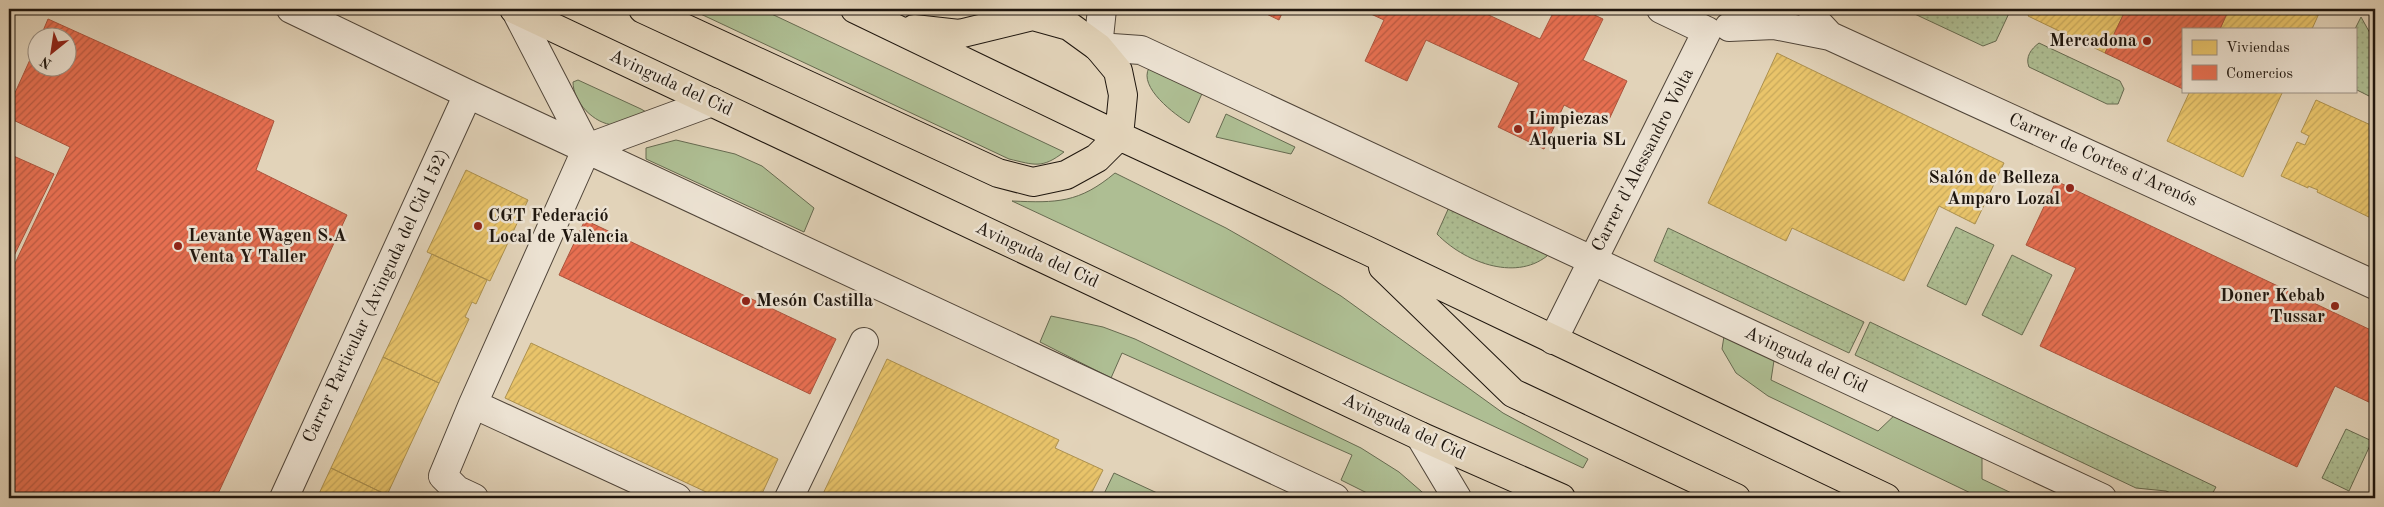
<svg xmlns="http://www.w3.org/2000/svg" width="2384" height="507" font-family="'Old Standard TT',serif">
	<defs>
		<pattern id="park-dots" width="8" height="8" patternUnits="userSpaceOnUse" patternTransform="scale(1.25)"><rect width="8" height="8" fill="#aebe93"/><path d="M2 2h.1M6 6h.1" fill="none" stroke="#95a37e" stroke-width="1.8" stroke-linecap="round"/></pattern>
		<pattern id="homes-hatch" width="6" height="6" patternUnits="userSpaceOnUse" patternTransform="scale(1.25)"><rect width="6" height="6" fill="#e9c46a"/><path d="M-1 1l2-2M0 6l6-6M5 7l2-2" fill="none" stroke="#c7a85b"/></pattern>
		<pattern id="shops-hatch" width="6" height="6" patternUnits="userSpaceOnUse" patternTransform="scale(1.25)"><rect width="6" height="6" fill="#e76f51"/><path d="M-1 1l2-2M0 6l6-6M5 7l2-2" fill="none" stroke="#bb5a42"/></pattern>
	</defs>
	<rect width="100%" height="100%" fill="#e2d3b9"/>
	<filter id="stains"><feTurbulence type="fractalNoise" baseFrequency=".004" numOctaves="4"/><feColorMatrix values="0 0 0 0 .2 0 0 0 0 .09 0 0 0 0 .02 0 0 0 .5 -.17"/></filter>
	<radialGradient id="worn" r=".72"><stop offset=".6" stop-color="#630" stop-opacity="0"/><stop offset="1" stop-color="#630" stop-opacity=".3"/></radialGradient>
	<path fill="#aebe93" stroke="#666a50" d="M690,9h71l303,143c-22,17 -29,13 -55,7z
		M1149,68l55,21 -15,34c-14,-8 -51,-36 -40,-55z
		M578,80l63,29 7,4c-10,4 -24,13 -34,12 -20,-1 -41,-23 -41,-43z
		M1226,114l69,33 -4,7 -75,-17z
		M676,140l59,14 27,12 52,42 -10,24 -158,-73v-11z
		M1115,173l111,55 42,24 73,44 162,117 85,46 -5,9 -571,-267c45,2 67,2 103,-28z
		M1051,316l52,11 32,12 226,109 38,24 30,26h-52l-36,-18 11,-25 -230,-102 -11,25 -71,-36z
		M1725,330l50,24 -4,26 107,51 20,-19 84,39v28l40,19h-41l-213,-102 -32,-23 -14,-24z
		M1114,473l54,25h-66z"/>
	<path fill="url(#park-dots)" stroke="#666a50" d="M1904,9h107l-15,32 -13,5z
		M2361,17l14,25v57l-20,-10v-60z
		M2039,43l81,38 4,8 -6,15h-11l-78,-37c-4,-10 2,-18 10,-24z
		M1450,205l98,49 -1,2c-33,26 -84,5 -110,-22z
		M1956,227l38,18 -28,60 -39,-19z
		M1668,228l196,94 -15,31 -195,-92z
		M2012,255l40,20 -30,60 -40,-20z
		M1870,322l346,165 -6,11h-28l-16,-7 -30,-3 -281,-133z
		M2346,429l26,12 -23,50 -27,-13z"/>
	<path fill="url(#homes-hatch)" stroke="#ac904e" d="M2032,9h94l-21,44 -77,-37z
		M2229,9h92l-9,20h-92z
		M1777,53l227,110 -29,61 -36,-18 -35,75 -112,-53 -6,13 -78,-38z
		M2190,91h93l-40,86 -76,-36z
		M2316,100l59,27v93l-58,-28 1,-2 -10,-4v2l-27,-12 16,-34 8,3 4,-9 -8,-4z
		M466,170l62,30 -38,81 -63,-29z
		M432,254l55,26 -11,24 -4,-2 -7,15 4,2 -30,64 -56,-26z
		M531,343l247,116 -18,39h-41l-214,-100z
		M383,357l56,26 -52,112 -56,-27z
		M887,359l172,81 -4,8 48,22 -14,28h-268z
		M331,468l56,27 8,3h-78z"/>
	<path fill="url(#shops-hatch)" stroke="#ab543d" d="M1256,9h28l-5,11z
		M1360,9h116l64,30 15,-30h27l21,10 -20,41 44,21 -21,45 -42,-21 -20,44 -46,-22 21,-44 -93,-43 -19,41 -42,-20 19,-41z
		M2126,9h103l-9,20h-37v60l-78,-36z
		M48,19l226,102 -18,49 91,45 -131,283h-207v-222l61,-129 -61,-29v-12l29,-64v26h30v-30h-28z
		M9,154l45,20 -45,92z
		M2056,181l319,151v73l-40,-19 -38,81 -257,-121 36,-78 -50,-23z
		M585,220l251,119 -26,55 -251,-119z"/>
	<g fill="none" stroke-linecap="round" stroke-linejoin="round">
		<defs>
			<path id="minor" d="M291,9l177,85 867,404
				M515,9l72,139
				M1661,9l46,22
				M1812,9l4,12 14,15
				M1729,27l45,-2 56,11 545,249
				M1098,47l43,3 961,448
				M1553,340l154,-309
				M473,404l114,-256 125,-46
				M1420,436l37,62
				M284,498l184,-404
				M474,498l-17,-8 -14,-14 30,-72 204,94
				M789,498l75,-156"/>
			<path id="tertiary" d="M1098,47l4,-38"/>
			<path id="primary" d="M514,9l906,427 141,62
				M643,9l355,164 35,9 33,-7 31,-17 22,-22 4,-41 -5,-24 -20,-24 -29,-21 -36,-10 -74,18 -45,-5
				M855,9l264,127 247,114 520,248
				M1383,267l130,126 223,105"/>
		</defs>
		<use href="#minor" stroke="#504539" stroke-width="30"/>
		<use href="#tertiary" stroke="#504539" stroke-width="30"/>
		<use href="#primary" stroke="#1f160e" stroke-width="30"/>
		<use href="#minor" stroke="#ece2d2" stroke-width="28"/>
		<use href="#tertiary" stroke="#ece2d2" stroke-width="28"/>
		<use href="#primary" stroke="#e2d3b9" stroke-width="28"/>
	</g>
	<g fill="#8f2418" stroke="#ece2d2" stroke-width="2">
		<circle cx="2147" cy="41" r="5"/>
		<circle cx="1518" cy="129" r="5"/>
		<circle cx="2070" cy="188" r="5"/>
		<circle cx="478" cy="226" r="5"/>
		<circle cx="178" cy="246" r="5"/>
		<circle cx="746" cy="301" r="5"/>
		<circle cx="2335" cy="306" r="5"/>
	</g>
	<g text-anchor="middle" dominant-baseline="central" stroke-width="5" stroke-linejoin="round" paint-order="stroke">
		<g font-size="18" font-weight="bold" fill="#1f160e" stroke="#ece2d2" text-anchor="start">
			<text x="2137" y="41" text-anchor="end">Mercadona</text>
			<text x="1528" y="119">Limpiezas<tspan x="1528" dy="21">Alqueria SL</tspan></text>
			<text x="2060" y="178" text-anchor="end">Salón de Belleza<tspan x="2060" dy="21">Amparo Lozal</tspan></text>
			<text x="488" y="216">CGT Federació<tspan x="488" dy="21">Local de València</tspan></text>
			<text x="188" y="236">Levante Wagen S.A<tspan x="188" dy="21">Venta Y Taller</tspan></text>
			<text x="2325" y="296" text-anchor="end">Doner Kebab<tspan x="2325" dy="21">Tussar</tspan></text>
			<text x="756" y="301">Mesón Castilla</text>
		</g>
		<g font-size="18" fill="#1f160e" stroke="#ece2d2">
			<text transform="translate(671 83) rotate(25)">Avinguda del Cid</text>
			<text transform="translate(1643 160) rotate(-63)">Carrer d'Alessandro Volta</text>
			<text transform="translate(2103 160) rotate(24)">Carrer de Cortes d'Arenós</text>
			<text transform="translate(1037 255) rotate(25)">Avinguda del Cid</text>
			<text transform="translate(376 296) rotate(-65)">Carrer Particular (Avinguda del Cid 152)</text>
			<text transform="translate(1806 360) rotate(25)">Avinguda del Cid</text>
			<text transform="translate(1404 427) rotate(25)">Avinguda del Cid</text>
		</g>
	</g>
	<rect width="2384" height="507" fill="none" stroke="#e2d3b9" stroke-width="30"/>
	<rect x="10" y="10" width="2364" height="487" fill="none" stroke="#1f160e" stroke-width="2.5"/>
	<rect x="15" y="15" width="2354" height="477" fill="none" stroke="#1f160e"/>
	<rect x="2182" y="28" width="175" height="65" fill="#ece2d2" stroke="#9a9084"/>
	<rect x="2192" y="40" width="25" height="15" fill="#e9c46a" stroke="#9a9084"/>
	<text x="2226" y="52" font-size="15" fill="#1f160e">Viviendas</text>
	<rect x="2192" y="65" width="25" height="15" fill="#e76f51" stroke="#9a9084"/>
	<text x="2226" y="78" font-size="15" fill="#1f160e">Comercios</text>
	<g transform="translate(52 52) rotate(210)"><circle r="24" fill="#ece2d2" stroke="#9a9084"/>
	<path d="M0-4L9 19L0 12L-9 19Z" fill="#8f2418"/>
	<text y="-8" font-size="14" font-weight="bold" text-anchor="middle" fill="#1f160e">N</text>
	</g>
	<rect width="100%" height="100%" filter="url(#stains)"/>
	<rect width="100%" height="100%" fill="url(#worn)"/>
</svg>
